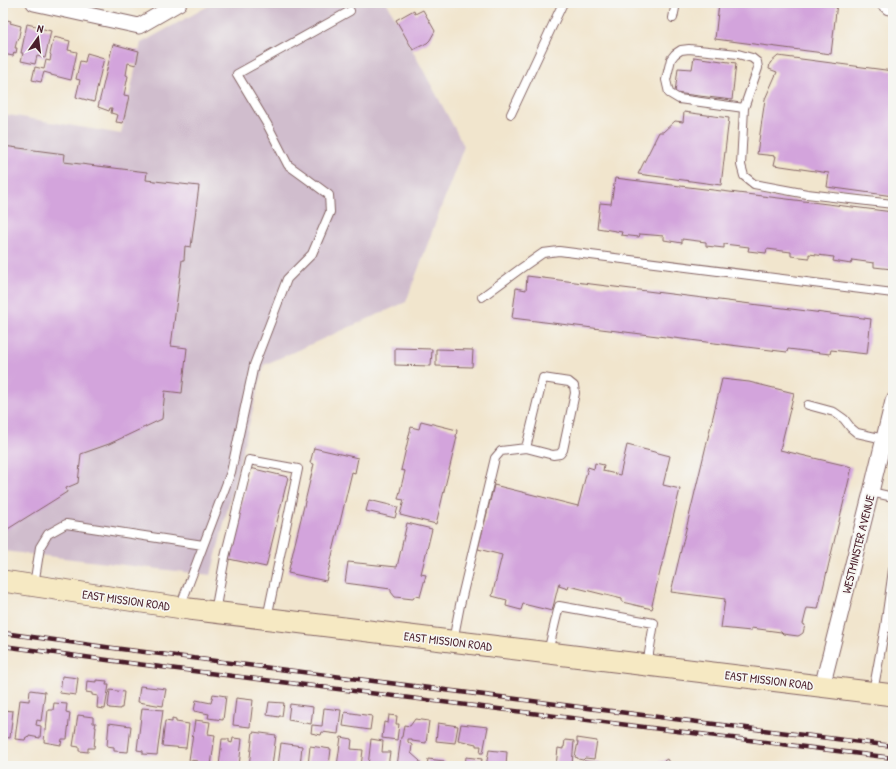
<svg xmlns="http://www.w3.org/2000/svg" width="896" height="769" font-family="'Patrick Hand',sans-serif">
	<rect width="100%" height="100%" fill="#f6f6f2"/>
	<filter id="ink" filterUnits="userSpaceOnUse"><feTurbulence type="fractalNoise" baseFrequency=".025" numOctaves="2"/><feDisplacementMap in="SourceGraphic" scale="8" xChannelSelector="R" yChannelSelector="G"/><feConvolveMatrix kernelMatrix="1 2 1 2 8 2 1 2 1" color-interpolation-filters="sRGB"/></filter>
	<filter id="wash" filterUnits="userSpaceOnUse"><feTurbulence type="fractalNoise" baseFrequency=".012" numOctaves="4" result="noise"/><feDisplacementMap in="SourceGraphic" scale="16" xChannelSelector="R" yChannelSelector="G"/><feGaussianBlur stdDeviation="0.9" result="paint"/><feColorMatrix in="noise" values="0 0 0 0 0 0 0 0 0 0 0 0 0 0 0 0 0 1.4 0 .05"/><feComposite in="paint" operator="in"/></filter>
	<g filter="url(#wash)">
		<rect width="100%" height="100%" fill="#f1e5cd"/>
		<path fill="#d0bdcd" d="M214,3h173l77,143 -58,156 -142,63 -53,210 -208,-24v-437l118,20 20,-91z"/>
		<g id="blocks">
			<path fill="#d3a4dc" d="M719,3h118l-6,51 -116,-15z
				M414,10l1,4 8,-4 12,21 -5,9 -3,3 -14,7 -17,-30z
				M3,19l8,2 -1,2 11,3 -3,15 -1,-1 -2,8h2l-1,5 -2,-1 -1,4 -10,-2z
				M27,24l13,3v1l11,3 -6,27 -8,-2 -2,8 -14,-3 2,-8h-2z
				M54,37l16,4 -2,9 9,2 -6,28 -20,-5v-1l-7,-2 -3,10 -9,-2 3,-13 9,2 2,-9 4,1 1,-6 -1,-1z
				M113,44l26,7 -3,14 -8,-2 -2,12 2,1 -4,19 5,1 -6,27 -7,-1 2,-7 -7,-2 1,-5h-2l-1,3 -11,-4z
				M87,53l17,5 -10,44 -18,-5 4,-17 -4,-1 4,-18 5,1z
				M778,56l115,15v125l-66,-9 2,-14 -55,-8 2,-9 -19,-2 8,-55 12,-27 -8,-3 1,-6z
				M694,57l42,6 -4,37 -57,-7 3,-25 14,1z
				M684,112l45,6 -8,67 -83,-11 21,-42h4l12,-11 8,1z
				M3,146l62,8 -1,8 83,10 -1,8 53,6 -8,61 -6,-1 -1,14h-2l-11,86 16,2 -5,45 -17,-2 -3,28 -53,25 -28,10 -3,29 -12,5 1,4 -64,40z
				M615,178l278,34v19l-2,20h2v13l-1,5 -18,-2v-4l-22,-3 -1,4 -18,-3 1,-4 -25,-3v4l-18,-2v-4l-24,-3 -1,4 -18,-2 1,-4 -25,-3v4l-18,-2v-4l-24,-3v4l-18,-3v-4l-24,-2 -1,3 -18,-2 1,-3 -25,-4 3,-25 11,1z
				M527,276l344,43 -4,35 -36,-4 -1,4 -42,-5 -1,3 -275,-34 4,-30 10,2z
				M395,348l37,1 -1,17 -36,-1z
				M436,349l37,1 -1,17 -36,-1z
				M722,379l27,3 45,11 -14,57 72,17 -34,142 -11,-1 -4,16 2,1 -2,8 -3,2 -2,1 -15,-2 -2,-2 -30,-4v3l-30,-3 4,-29 -54,-7z
				M421,421l36,9 -1,7h1l-21,87 -36,-9 4,-15 -6,-1 7,-28 -4,-1 10,-43 8,2z
				M627,445l43,11 -7,29 17,4 -28,116 1,1 -1,3 -30,-7v-3l-53,-13 -1,3 -9,-3 1,-3h-1l-7,28 -29,-7 -2,6 -15,-4 1,-6 -15,-4 10,-41 -24,-6 16,-64 84,21 10,-39 6,2 1,-6 9,2 -1,6 17,4z
				M314,448l44,10 -3,15 -3,-1 -26,109 -38,-8 26,-109 -4,-1z
				M250,468l38,9 -22,90 -37,-8z
				M369,500l29,7 -3,11 -29,-7z
				M407,523l25,6 -11,45 5,1 -6,22 -5,-1 -2,3 -18,-2 -4,-5v-3l-46,-6 3,-21 49,5z
				M62,676l16,2 -2,17 -16,-2z
				M96,680l11,1 -1,4h3l-4,24 -8,-1 1,-12 -6,-1v-2l-6,-1 1,-11 9,1z
				M140,686l26,3 -3,17 -25,-4z
				M30,690l15,2 -4,29 -4,-1 -1,5 5,1 -1,12 -11,-2v2l-3,-1 -1,3 -10,-1 5,-39 9,1z
				M110,690l14,2 -2,16h-2v1l-11,-1v-1l-1,-1z
				M213,694l13,2 -3,24 -15,-2 1,-4 -15,-3 2,-11 15,3z
				M236,698l17,2 -3,27 -17,-2z
				M269,702l15,1 -2,13h-3v1l-12,-2z
				M54,703l13,1 -1,8 4,1 -3,26h-5l-1,6 -17,-3 1,-13 1,1 2,-20h5z
				M290,704l23,3 -2,17 -23,-4z
				M142,708l21,2 -6,45 -14,-1v-3l-6,-1z
				M324,708l17,2 -3,24 -16,-2 -1,3 -10,-2 1,-8 10,1z
				M3,710l10,1 -3,27 -7,-1z
				M345,712l27,4 -2,14 -27,-4z
				M78,715l15,2v6h3l-1,4h1l-2,21h-6v4l-9,-1v-4l-6,-1z
				M389,715l8,1 -1,8h3l-2,16 -15,-2 2,-16 4,1z
				M172,719l4,1v2l13,2 -3,24 -24,-2 3,-25 7,1z
				M415,719l14,2 -3,22 -14,-2v-2h-4v3l4,3 -1,8 9,8 -1,5h-22l4,-29h1l2,-12 6,1z
				M195,720l15,2 -2,12 7,1 -4,31h-14l1,-5 -9,-1z
				M109,723l22,3 -3,26 -14,-1v-4l-7,-1z
				M438,723l20,3 -3,17 -19,-2z
				M461,724l27,3 -5,26h-3l1,-7h-5v-2l-18,-4z
				M253,732l23,3 -4,31h-23z
				M341,737l11,2 -1,10 12,1 -2,16h-24z
				M233,738l9,1 -3,27h-20l3,-27h7v3l3,1z
				M577,738l20,3 -3,18 -9,-1 -2,2 -5,-1v-1l-3,-1 3,-15h-1z
				M371,739l12,2 -1,11h8l-2,14h-20z
				M565,740l9,1 -2,24 -10,-2v3h-6l2,-18 5,1v-2h1z
				M281,743l21,3 -2,20h-22z
				M310,746l21,3 -2,17h-21z
				M489,750l18,2 -1,14h-20z
				M466,757l16,2 -1,7h-16z
				M428,759l16,2v5h-17z
				M667,759l4,7h-13v-1l1,-1 -1,-1 3,-2 1,1z
				M584,761l16,2v3h-16z
				M691,763l18,2v1h-18z"/>
		</g>
	</g>
	<g filter="url(#ink)">
		<use href="#blocks" fill-opacity="0" stroke="#846464" stroke-width="1"/>
		<g fill="none" stroke-linecap="round" stroke-linejoin="round">
			<defs>
				<path id="service" d="M879,3l8,7 6,1
					M673,18l3,-15
					M744,108l-65,-9 -10,-6 -3,-13 5,-21 4,-5 6,-4 8,-1 49,5 14,4 5,4 1,6 -14,40 -3,57 3,11 10,8 53,10 86,10
					M511,114l52,-111
					M482,297l38,-28 23,-16 16,-2 334,42
					M808,405l26,7 10,7 7,9 6,5 27,6
					M871,492l22,5
					M34,585l6,-38 8,-13 18,-10 137,21
					M180,607l51,-135 23,-107 33,-86 25,-25 18,-42 -1,-17 -23,-17 -18,-13 -21,-41 -30,-50 113,-63
					M215,612l10,-55 24,-97 49,9 -31,149
					M885,627l8,-57
					M453,641l7,-36 35,-147 6,-7 25,-3 27,7 7,-1 3,-4 12,-57 -1,-7 -5,-4 -26,-4 -17,70
					M548,652l11,-46 95,17 -7,42
					M873,692l12,-65 8,1"/>
				<path id="minor" d="M34,3l105,23 40,-23
					M822,687l49,-195 22,-91"/>
				<path id="secondary" d="M3,581l186,28 704,86"/>
			</defs>
			<use href="#service" stroke="#846464" stroke-width="10"/>
			<use href="#minor" stroke="#846464" stroke-width="17"/>
			<use href="#secondary" stroke="#846464" stroke-width="23"/>
			<use href="#service" stroke="#fff" stroke-width="8"/>
			<use href="#minor" stroke="#fff" stroke-width="15"/>
			<use href="#secondary" stroke="#f6e9c3" stroke-width="21"/>
			<defs>
				<path id="rail" d="M3,633l110,15 577,73 203,25
					M3,646l134,18 756,94"/>
			</defs>
			<use href="#rail" stroke="#4a1f2b" stroke-width="4.5"/>
			<use href="#rail" stroke="#f6f6f2" stroke-width="3" stroke-dasharray="9" stroke-linecap="butt"/>
		</g>
	</g>
	<g text-anchor="middle" dominant-baseline="central" stroke-width="3.5" stroke-linejoin="round" paint-order="stroke">
		<g font-size="12" fill="#4a1f2b" stroke="#f6f6f2">
			<text transform="translate(858 544) rotate(-76)">WESTMINSTER AVENUE</text>
			<text transform="translate(126 600) rotate(8)">EAST MISSION ROAD</text>
			<text transform="translate(448 641) rotate(7)">EAST MISSION ROAD</text>
			<text transform="translate(769 680) rotate(7)">EAST MISSION ROAD</text>
		</g>
	</g>
	<rect width="896" height="769" fill="none" stroke="#f6f6f2" stroke-width="16"/>
	<g transform="translate(38 38) rotate(14)" stroke="#f6f6f2" stroke-width="3" paint-order="stroke">
	<path d="M0-3L7 15L0 10L-7 15Z" fill="#4a1f2b"/>
	<text y="-6" font-size="11" font-weight="bold" text-anchor="middle" fill="#4a1f2b">N</text>
	</g>
</svg>
